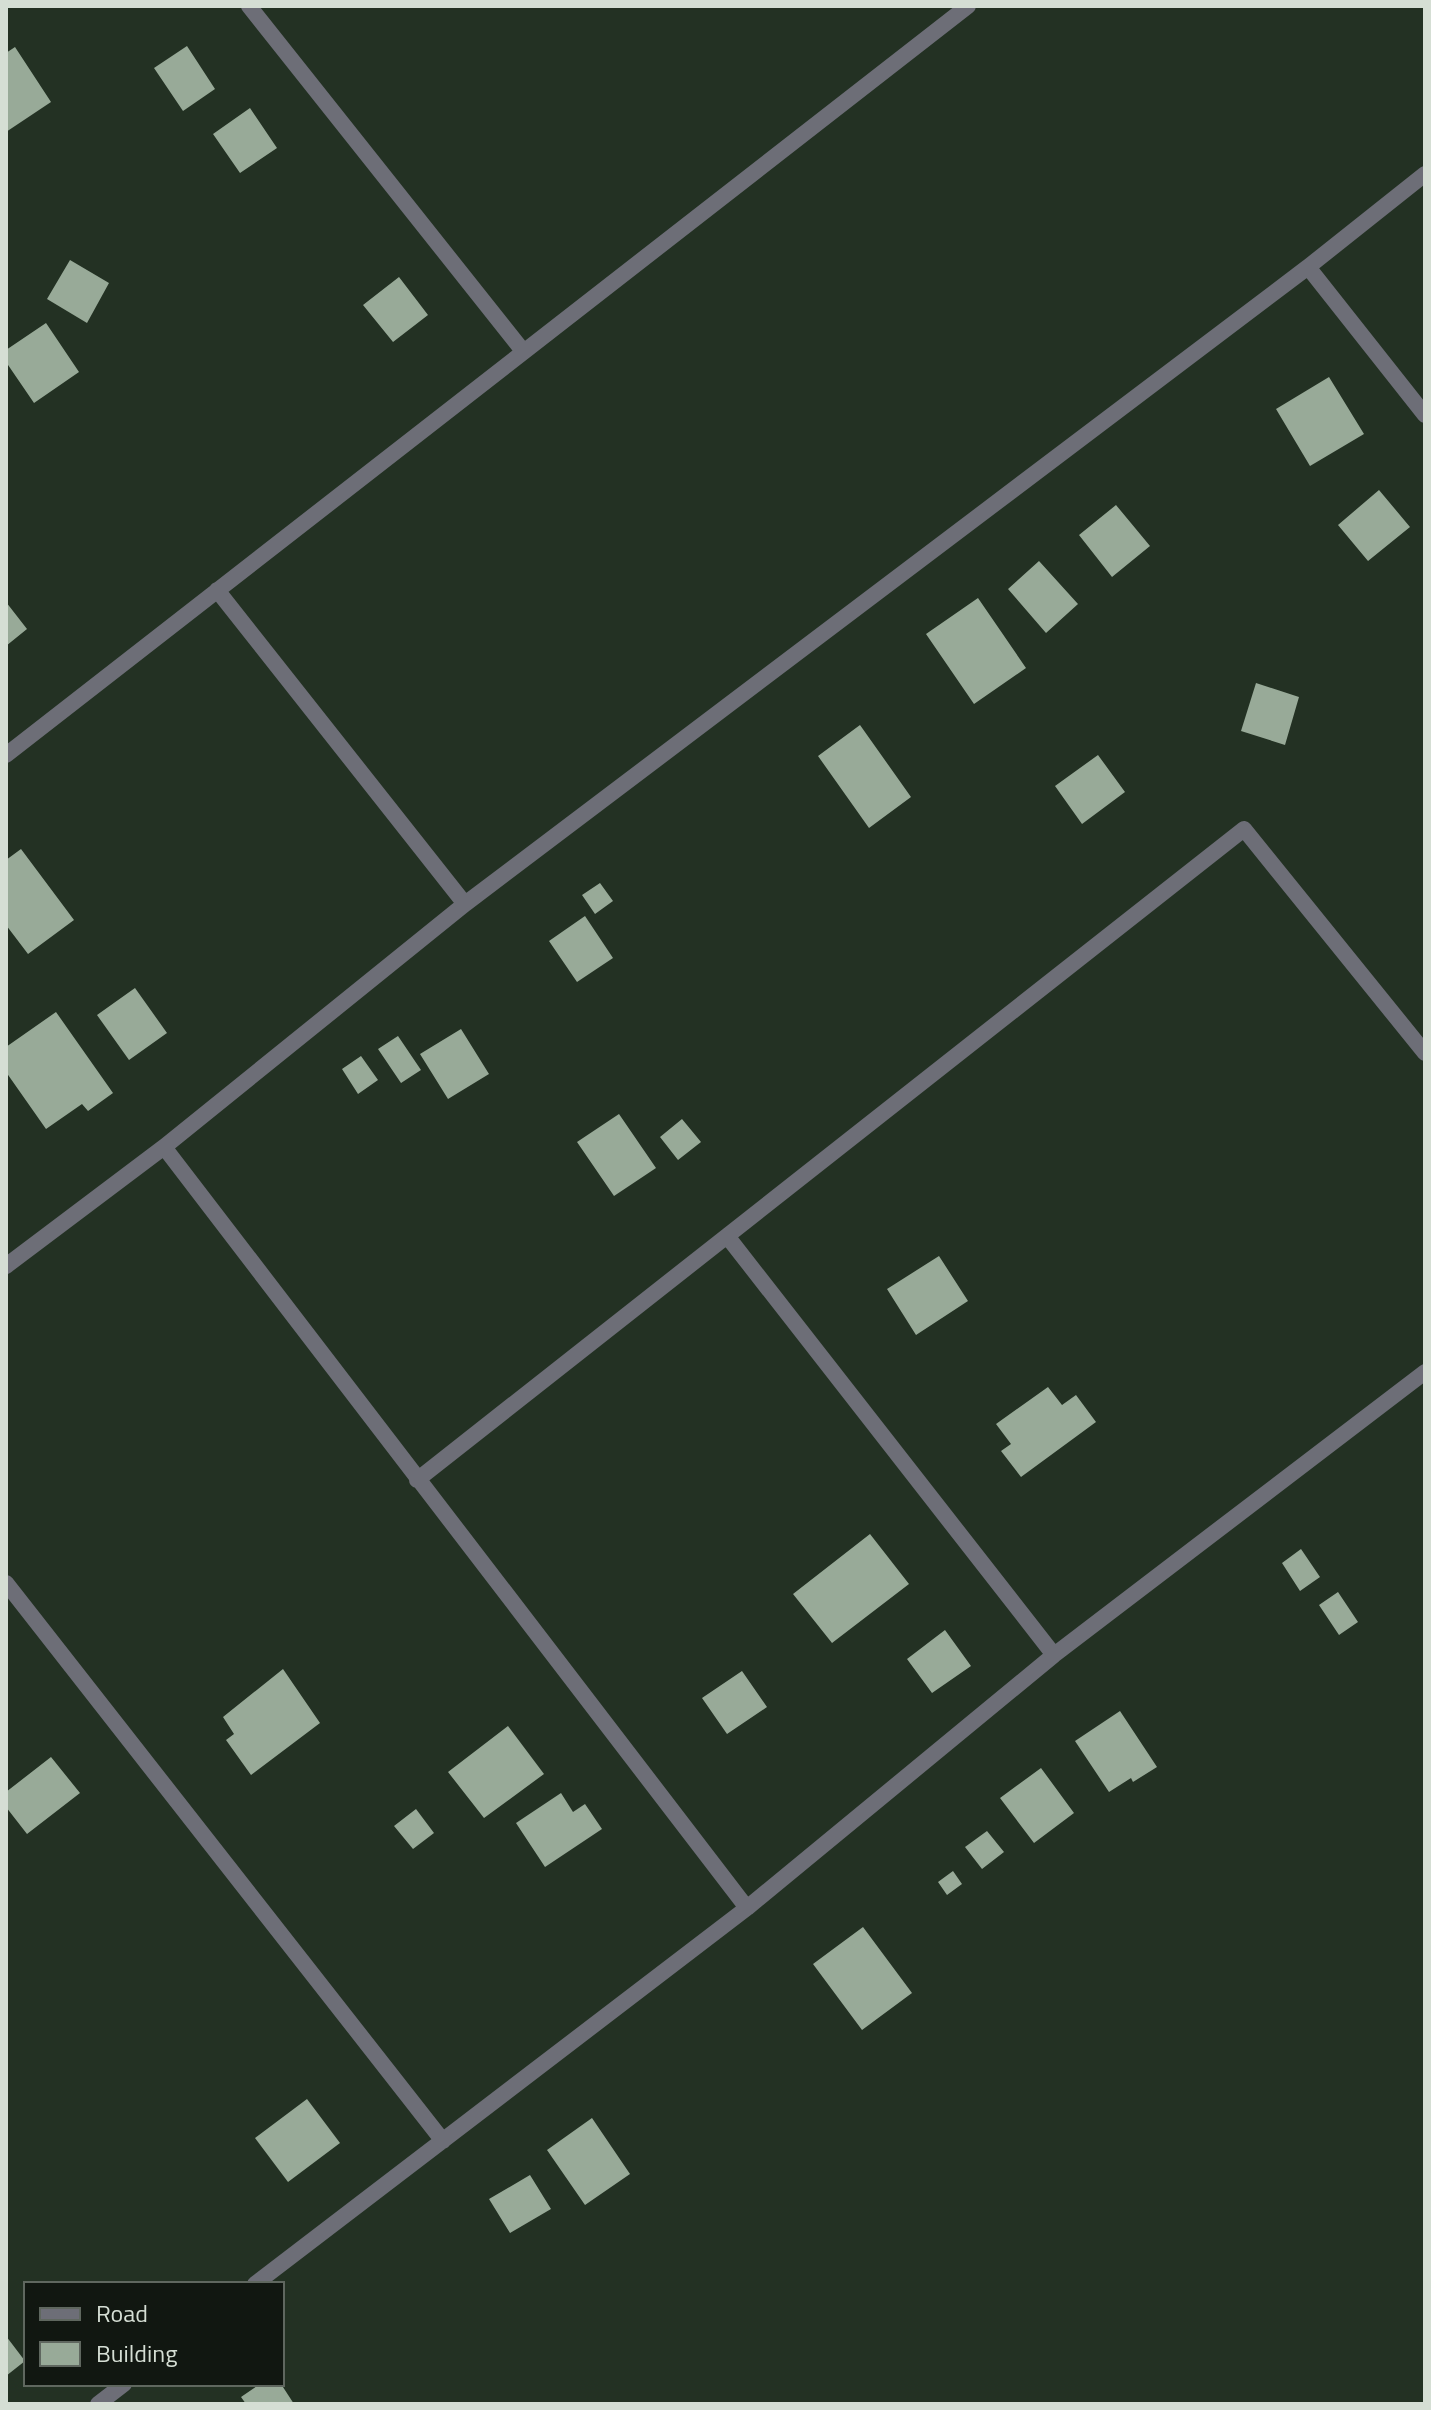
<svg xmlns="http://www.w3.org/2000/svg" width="1431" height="2410" font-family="'Titillium Web',sans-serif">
	<rect width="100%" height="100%" fill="#233123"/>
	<path fill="#98aa98" d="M187,46l28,43 -32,22 -29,-43z
		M15,47l36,55 -45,30v-79z
		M250,108l27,40 -37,25 -27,-39z
		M70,260l39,23 -22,40 -40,-24z
		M399,277l29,38 -35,27 -30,-37z
		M46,323l33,49 -45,31 -28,-41v-12z
		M1329,377l35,57 -54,32 -34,-57z
		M1379,490l31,37 -42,34 -30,-36z
		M1116,505l34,41 -38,31 -33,-42z
		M1039,561l39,43 -32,29 -38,-44z
		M978,598l48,70 -52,36 -48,-70z
		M6,602l21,27 -21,17z
		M1256,683l43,14 -14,48 -44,-14z
		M860,725l51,72 -42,31 -51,-72z
		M1098,755l27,37 -43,32 -27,-38z
		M21,849l53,71 -46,34 -22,-29v-65z
		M600,883l13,18 -18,13 -13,-19z
		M585,916l28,42 -36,24 -28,-41z
		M135,988l32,45 -38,27 -32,-45z
		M56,1012l57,81 -25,18 -6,-7 -36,25 -40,-57v-25z
		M461,1029l28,45 -41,25 -28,-45z
		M398,1036l23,34 -20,13 -23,-34z
		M361,1056l17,24 -20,14 -16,-25z
		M619,1114l37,54 -42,28 -37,-54z
		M682,1119l19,23 -23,18 -18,-23z
		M939,1256l29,45 -52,34 -29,-46z
		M1048,1387l14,18 14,-10 20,27 -75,55 -20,-26 10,-7 -15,-20z
		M870,1534l39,50 -77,59 -39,-49z
		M1301,1549l19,28 -20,14 -18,-28z
		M1338,1592l20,30 -19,13 -20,-30z
		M945,1630l26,36 -39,27 -25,-34z
		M283,1669l37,54 -69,52 -25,-35 8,-6 -11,-17z
		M742,1671l25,36 -40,27 -25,-36z
		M1120,1711l37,56 -24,15 -2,-4 -22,14 -34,-51z
		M508,1726l36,48 -60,44 -36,-46z
		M51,1757l29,36 -53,41 -21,-27v-15z
		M1041,1768l33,45 -40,30 -34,-45z
		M561,1793l12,19 12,-8 17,25 -57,38 -29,-44z
		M416,1809l18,24 -21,16 -19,-23z
		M987,1831l17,21 -22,17 -17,-22z
		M953,1871l9,13 -15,11 -9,-13z
		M863,1927l49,66 -50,37 -49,-66z
		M307,2099l33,44 -52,39 -33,-44z
		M592,2118l38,56 -45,31 -38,-55z
		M530,2175l21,34 -41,24 -21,-34z
		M6,2336l19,25 -19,15z
		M260,2384h21l13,20h-48l-5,-7z"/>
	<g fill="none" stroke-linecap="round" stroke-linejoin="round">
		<path stroke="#6d6e77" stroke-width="16" d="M249,6l274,345
			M1308,267l117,148
			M217,590l248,314
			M6,755l962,-749
			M164,1147l583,761
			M727,1236l327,419
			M6,1266l158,-119 301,-243 843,-637 117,-93
			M417,1480l827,-651 181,224
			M6,1583l437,558
			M255,2284l492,-376 307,-253 371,-283
			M98,2404l26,-20"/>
	</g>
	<rect width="1431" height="2410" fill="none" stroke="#d5ded4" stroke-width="16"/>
	<rect x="24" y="2282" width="260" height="104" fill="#111711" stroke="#5f675f" stroke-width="2"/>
	<rect x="40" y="2308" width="40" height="12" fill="#6d6e77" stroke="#5f675f" stroke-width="2"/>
	<text x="96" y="2322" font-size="24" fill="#d5ded4">Road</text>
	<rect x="40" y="2342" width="40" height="24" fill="#98aa98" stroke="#5f675f" stroke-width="2"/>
	<text x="96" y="2362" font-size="24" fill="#d5ded4">Building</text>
</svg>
